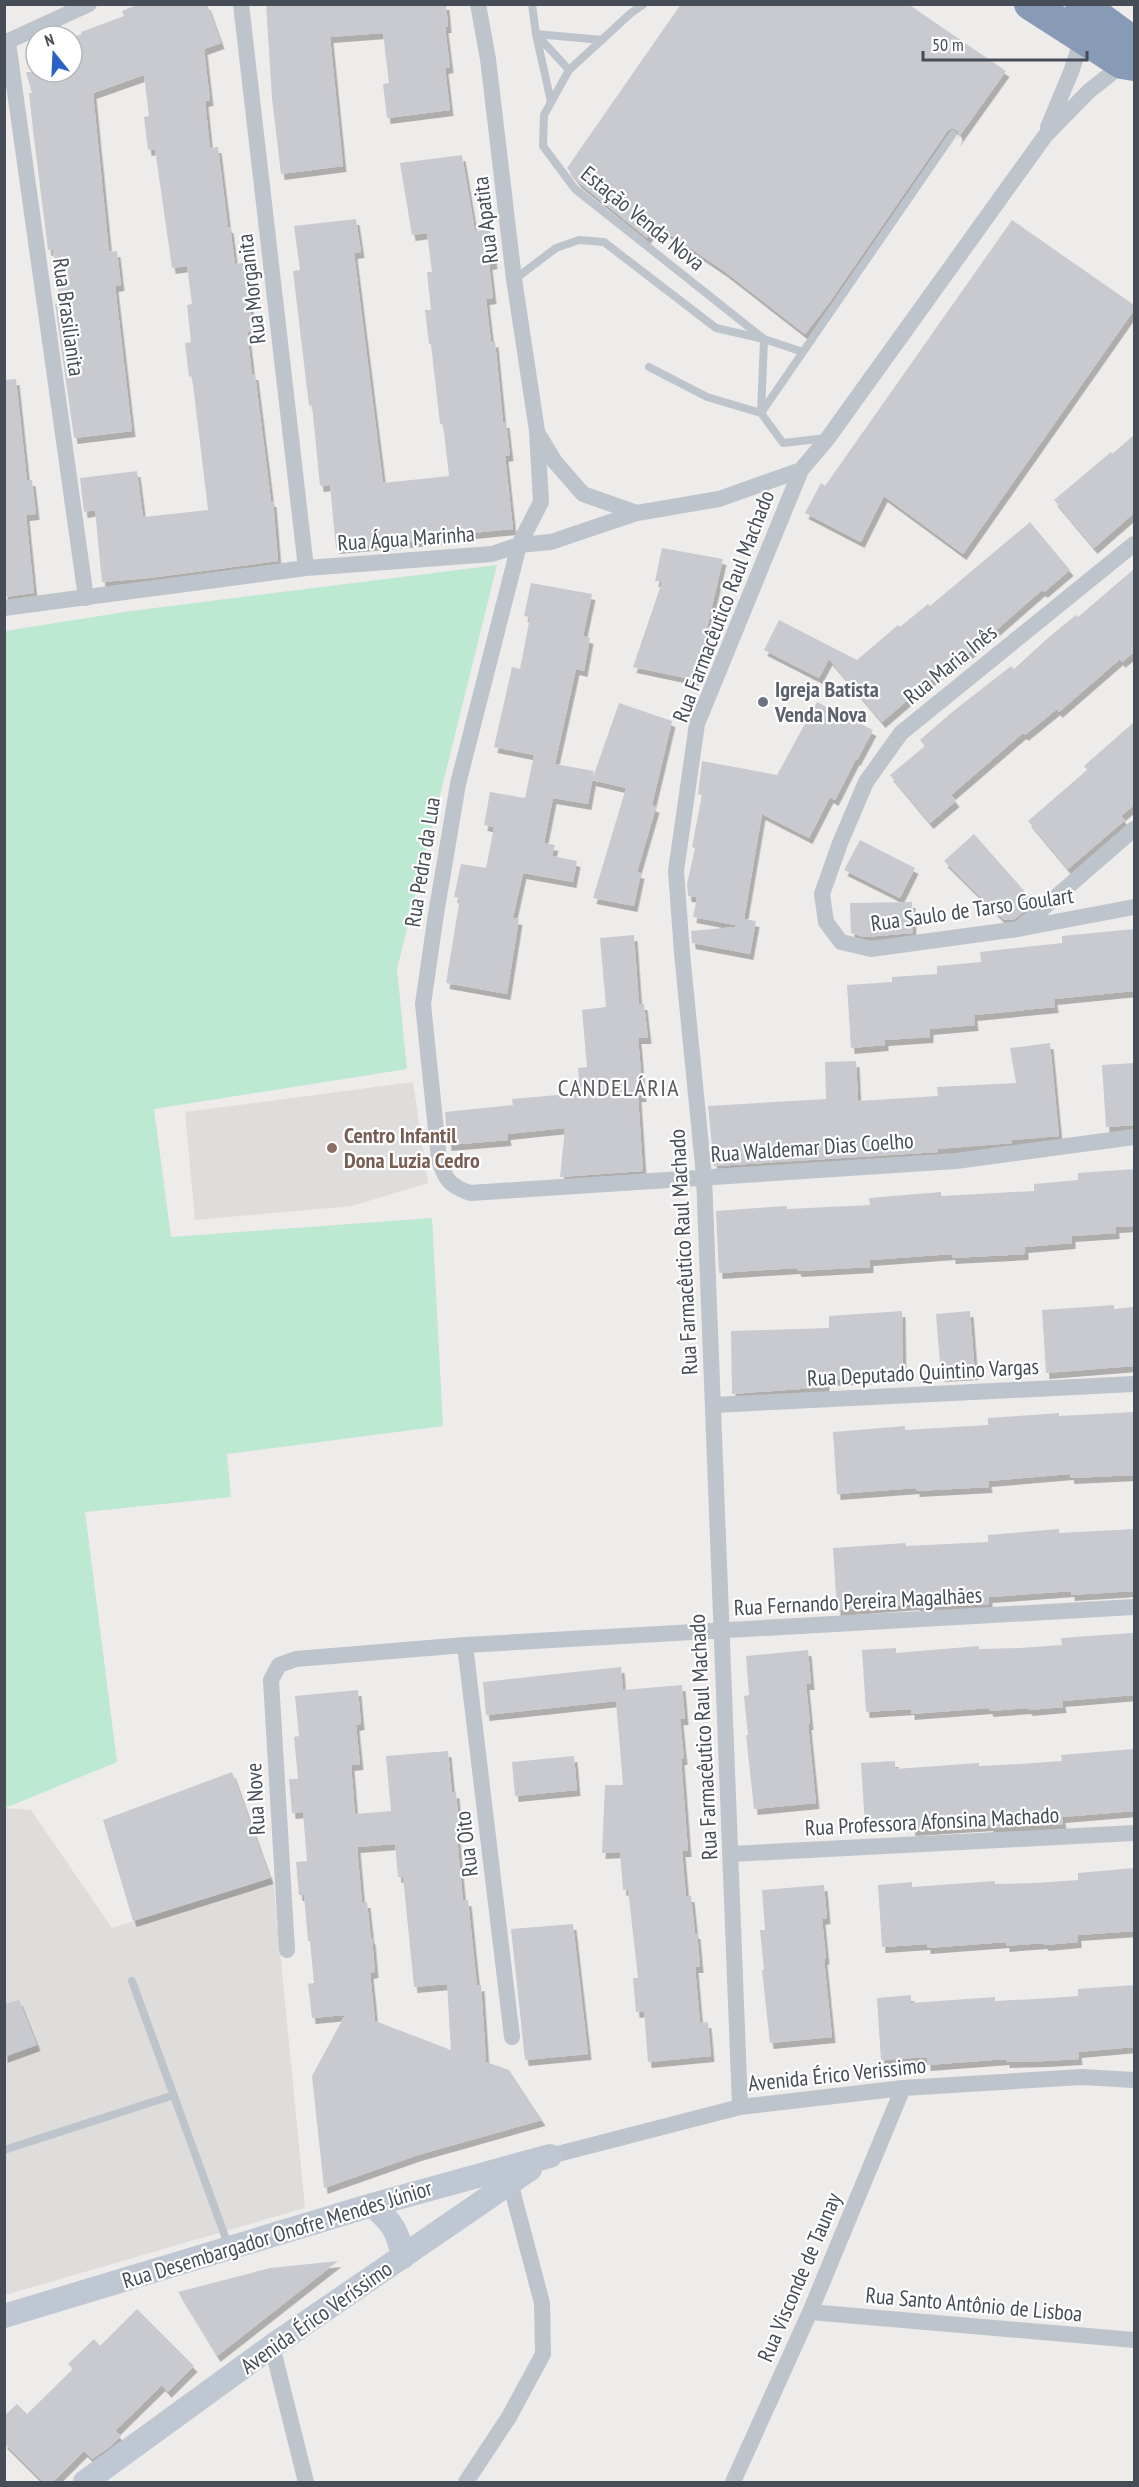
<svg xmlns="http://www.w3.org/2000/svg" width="1139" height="2487" font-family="'PT Sans Narrow',sans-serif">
	<defs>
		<filter id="shadow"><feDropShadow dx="3.5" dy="6" stdDeviation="0" flood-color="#0004"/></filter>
	</defs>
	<rect width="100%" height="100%" fill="#eeebeb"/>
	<path fill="#dfdddc" d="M413,1082l15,101 -76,23 -157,14 -10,-108z
		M4,1808l27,2 81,118 161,-51 32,331 -300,87z"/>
	<path fill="#bde8d1" d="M497,565l-100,404 10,100 -253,40 17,128 261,-19 11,208 -216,28 4,43 -146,15 32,250 -112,46v-1177l126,-20z"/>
	<path fill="#c9cad0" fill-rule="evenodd" filter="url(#shadow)" d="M139,4h68l14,39 -17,6 6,51 -5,1 5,47 8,-1 10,80h2l5,37 15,-2 4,34h-5l4,35 -6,1 5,42h3l16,127h2l5,60 -129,17 -47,4 -7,-72 -11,2 -4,-34 57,-7 6,46 65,-7 -16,-134 -3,1 -4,-34 6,-1 -4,-37 5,-1 -5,-38 -15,2 -17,-119 -7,1 -4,-33 5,-1 -5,-41 -51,18 16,159 8,-1 4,34 -6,1 17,145 -58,7 -19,-134 5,-1 -7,-54 -5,1 -15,-120 -4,-37h3l-6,-21h46v-35l10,-3 -1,-2 43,-16 -2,-5z
		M266,4h180l2,23h-3l5,40 -5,1 5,42 -63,8 -4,-34 6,-1 -6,-50 -53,4 13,129 -62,8 -9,-76z
		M681,4h227l98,67 -50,70 3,-6 -1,-4 -5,-3 -5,2 -119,173 -24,31 -81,-63 -68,-46 -9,13 -69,-56 -11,-14z
		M462,155l13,76 15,-2 4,34 -5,1 4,34 -7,1 5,43 4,-1 8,81h3l4,33 -5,1 8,73 -51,5 1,3 -127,11 -6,-63 -10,1 -8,-81 -3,1 -16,-135 7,-1 -6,-44 62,-7 5,33 -7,1 29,230 66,-7 -6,-52h-3l-9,-80h-2l-4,-34h6l-4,-38h5l-5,-39 -15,2 -12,-72z
		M1012,220l122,85v5l-171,244 -79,-58 -23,46 -56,-29 16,-30 4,3z
		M16,379l11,102 5,-1 4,34 -10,1 8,78 -30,4v-217z
		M1134,435v78l-40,35 -40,-48 57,-48 1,2z
		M1030,522l40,48 -26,22 -2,-2 -63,55 -32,25 -2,-2 -63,54 -53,-63 -10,19 -55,-28 15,-30 78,40 41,-35 2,2 28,-23 2,2z
		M662,548l61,11 -28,121 -62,-13 29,-85 -7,-1z
		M1134,569v83l-12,10 -2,-3 -61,53 -2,-3 -32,26 -2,-2 -72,62 5,6 -26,22 -40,-48 35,-29 -5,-6 31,-27 60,-47 3,3 35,-32 27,-22 2,2z
		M531,583l61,11 -9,42 7,2 -6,33 -8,-2 -21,95 39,7 -6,33 -35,-6 -9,45 11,2 -3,11 25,5 -4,21 -50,-9 -10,45 6,1 -12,75 -61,-11 14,-85 -6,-1 7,-33 25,4 8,-41 -10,-2 6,-33 35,6 9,-43 -40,-8 18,-80 8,2 10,-52 -6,-1z
		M817,702l56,28 -16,30 -1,-1 -21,41 -5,-3 -21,41 -47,-24 -18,105 12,2 -6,33 -58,-11 -1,-12 44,-4v-2l-42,-8 4,-20 -9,-1 -1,-12 8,-36 -3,-1 10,-52 -4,-1 4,-33 75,14z
		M619,703l53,18 -20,84 4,2 -19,65 4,1 -7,33 -41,-8 33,-110 -34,-8z
		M1134,722v83l-13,11 4,4 -57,49 -40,-48 59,-51 -3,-4z
		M974,834l60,68 -19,17 -11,1 -60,-59z
		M860,840l55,28 -15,30 -56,-28z
		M912,902l1,31 -49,4 -13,-4 -1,-30z
		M1134,929v62l-80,8 1,8 -81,8 1,10 -45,4v8l-45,3v5l-34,3 -4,-63 45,-3v-5l45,-3v-8l44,-4 -1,-10 82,-9v-7z
		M634,935l5,69h5l4,34h-10l5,58h-5l5,75 -83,6 5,-49 -58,6 1,6 -60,5 -3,-33 68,-7 -1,-6 68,-6 -2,-25 9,-1 -5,-57 24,-3 -6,-69z
		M1050,1043l9,93 -47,4v3l-75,6 1,3 -224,14 -6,-60 118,-7 -1,-37 31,-1 2,40 80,-5 -1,-9 79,-4 -6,-35z
		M1134,1063v62l-28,2 -4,-62z
		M1134,1169v57l-18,1v6l-44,3v7l-47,4v7l-73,4v-4l-82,6v7l-72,4 -1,-3 -78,5 -3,-62 71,-5v3l83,-4 -1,-7 72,-6v4l93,-5v-7l44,-4v-7z
		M1114,1305v4l20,-2v59l-88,7 -4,-63z
		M902,1311l1,66 -77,3v7l-94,7 -1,-63 98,-3v-12z
		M970,1311l5,63 -34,2 -5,-62z
		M1134,1412v63l-63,3 -1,-4 -82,7 1,6 -73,4v-3l-79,6 -4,-62 72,-6v4l83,-5v-7l71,-5v3z
		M1059,1529v4l75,-4v62l-63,4v-4l-82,6v7l-73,4v-4l-79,6 -4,-62 72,-5 1,3 82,-4v-7z
		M1133,1633l1,62 -72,6 1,6 -34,3 -1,-2 -38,3 -1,-3 -78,6v-5l-45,3 -4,-62 34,-2v5l83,-7v3l40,-1 43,-3 -1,-7z
		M808,1650l3,34h-5l4,40h-2l8,79 -62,6 -8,-74h2l-4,-39 5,-1 -3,-39z
		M621,1667l2,23 59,-5 3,34h-5l4,40h-3l7,92h-6l4,45h5l4,37h2l3,34h-5l5,56 8,-1 3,34 -63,6 -4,-51 -8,1 -3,-34h5l-10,-89 -5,1 -3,-38 -18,1 3,-68h18l-7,-84 -130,14 -3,-33z
		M358,1690l3,34 -5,1 4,39 -9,1 4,49 36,-3 -5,-55 62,-5 4,42 4,-1 3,34h-3l7,75 5,-1 9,86 4,-1 5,77 23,8 33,50 -124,35 -94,33 -12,-112 33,-61 -33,3 -4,-34 6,-1 -4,-42h-2l-4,-46h-5l-3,-33 11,-1 -4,-49 -11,1 -3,-34h9l-4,-42 5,-1 -4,-40zM395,1844l3,33h5l11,110 33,-3 4,66 -76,-29 -5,-48 5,-1 -3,-34 -1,1 -4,-37h-5l-5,-55z
		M1133,1749l1,62 -72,6 1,7 -34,2v-1l-39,3v-3l-78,5 -1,-8 -46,3 -4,-62 34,-2v8l84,-6v3l40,-2 43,-3 -1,-6z
		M574,1756l3,34 -62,6 -3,-34z
		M232,1772l38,106 -137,43 -30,-101z
		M1134,1868v63l-56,4v7l-33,3 -1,-2 -38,3v-4l-79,6v-4l-45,3 -4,-62 34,-3v5l83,-6v3l40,-1 43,-3v-7z
		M824,1885l3,33 -5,1 4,39 -2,1 8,78 -62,6 -8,-73h2l-4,-40h5l-3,-40z
		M573,1924l15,130 -63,6 -14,-131z
		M1134,1985v62l-56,5 1,7 -34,2 -39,1v-3l-79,6v-8l-46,3 -4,-62 34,-3v8l84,-6v4l40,-2 43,-3v-7z
		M19,2000l18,45 -33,12v-53z
		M338,2261l-121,95 -39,-64 92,-24z
		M137,2309l57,57 -26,26 -6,-7 -47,46 6,5 -10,10 -19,13 -8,-8 -31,31h-10l-39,-39v-27l13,-12 10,10 46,-45 -5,-5 26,-25 6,7z"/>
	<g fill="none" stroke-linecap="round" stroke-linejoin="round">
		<path stroke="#bec4cc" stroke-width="8" d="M532,4l4,30 33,36
			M644,4l-13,9 -62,57 -25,45 -1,31 32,43 189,150
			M551,102l-15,-68 66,6
			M515,279l41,-31 23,-8 25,2 112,86 48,11 39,13
			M649,367l58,30 54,16 22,30 44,-5
			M761,413l192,-279
			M761,413l3,-74
			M132,1981l97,266
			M4,2150l170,-55"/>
		<path stroke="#bec4cc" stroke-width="16" d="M241,4l65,564
			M478,4l10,55 26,220 23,152 4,71 -22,43 -61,239 -22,130 -13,90 16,155c6,21 11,27 31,34l486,-32 178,-24
			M8,42l78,556
			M4,43l85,-39
			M1048,127l23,-55 13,-39
			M538,434l17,28 28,32 54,19
			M1134,544l-233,189 -35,49 -26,61 -18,51 4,28 15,20 30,7 147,-20 116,-22
			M4,608l302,-40 186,-14 27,-9 32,-3 86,-29 82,-14 82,-29
			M1019,929l115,-100
			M714,1405l420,-21
			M465,1645l47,392
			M731,1854l403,-21
			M287,1950l-16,-270 8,-15 17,-6 169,-14 669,-38
			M740,2107l-36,-931 -22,-223 -6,-82 21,-147 104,-254 27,-32 217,-302 44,-45 38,-30
			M550,2156l190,-49 163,-19 179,-11 52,3
			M810,2312l324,28
			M272,2346l34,136
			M466,2482l43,-65 34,-63 -1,-51 -32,-121
			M733,2482l77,-170 93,-224"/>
		<path stroke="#bfc7d3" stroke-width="24" d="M372,2205c20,17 26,26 31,52
			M4,2316l368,-111 178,-49
			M85,2482l187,-136 258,-177"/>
		<path stroke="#879ab6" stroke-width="32" d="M1030,4l92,59 12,2
			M1081,4l53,39"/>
	</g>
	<circle fill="#6b7280" stroke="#fff" stroke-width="2" cx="763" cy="702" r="6"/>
	<circle fill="#8d6e63" stroke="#fff" stroke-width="2" cx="332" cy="1148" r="6"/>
	<g text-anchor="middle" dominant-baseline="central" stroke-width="4.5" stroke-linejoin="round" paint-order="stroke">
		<g font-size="22" fill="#464d56" stroke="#fff">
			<text transform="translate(643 218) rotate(39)">Estação Venda Nova</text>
			<text transform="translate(485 220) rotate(-97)">Rua Apatita</text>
			<text transform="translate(251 289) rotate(-97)">Rua Morganita</text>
			<text transform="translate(69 317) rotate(82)">Rua Brasilianita</text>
			<text transform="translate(406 538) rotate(-4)">Rua Água Marinha</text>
			<text transform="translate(723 606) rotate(-69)">Rua Farmacêutico Raul Machado</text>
			<text transform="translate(950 664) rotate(-39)">Rua Maria Inês</text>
			<text transform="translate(422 862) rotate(-81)">Rua Pedra da Lua</text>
			<text transform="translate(972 909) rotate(-8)">Rua Saulo de Tarso Goulart</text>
			<text transform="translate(812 1147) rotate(-4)">Rua Waldemar Dias Coelho</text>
			<text transform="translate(683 1252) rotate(-93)">Rua Farmacêutico Raul Machado</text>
			<text transform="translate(923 1372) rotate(-3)">Rua Deputado Quintino Vargas</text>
			<text transform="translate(858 1601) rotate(-3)">Rua Fernando Pereira Magalhães</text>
			<text transform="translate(703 1737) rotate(-93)">Rua Farmacêutico Raul Machado</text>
			<text transform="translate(255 1799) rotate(-93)">Rua Nove</text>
			<text transform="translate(932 1821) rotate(-3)">Rua Professora Afonsina Machado</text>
			<text transform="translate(466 1844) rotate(-97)">Rua Oito</text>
			<text transform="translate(837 2074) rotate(-6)">Avenida Érico Verissimo</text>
			<text transform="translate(277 2234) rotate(-17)">Rua Desembargador Onofre Mendes Júnior</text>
			<text transform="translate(799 2277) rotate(-67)">Rua Visconde de Taunay</text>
			<text transform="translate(974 2304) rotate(5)">Rua Santo Antônio de Lisboa</text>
			<text transform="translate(316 2317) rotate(-35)">Avenida Érico Veríssimo</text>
		</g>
		<g font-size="22" font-weight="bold" fill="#5b616d" stroke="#fff" text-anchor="start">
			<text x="775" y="689">Igreja Batista<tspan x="775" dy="25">Venda Nova</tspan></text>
		</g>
		<g font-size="22" font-weight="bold" fill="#785e54" stroke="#fff" text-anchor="start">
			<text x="344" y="1135">Centro Infantil<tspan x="344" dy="25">Dona Luzia Cedro</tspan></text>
		</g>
		<g font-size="24" letter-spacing="1.5" fill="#595b5f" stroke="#fff">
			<text x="619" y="1087">CANDELÁRIA</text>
		</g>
	</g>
	<rect width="1139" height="2487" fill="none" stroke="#464d56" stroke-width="12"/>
	<g transform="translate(54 54) rotate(342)"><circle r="28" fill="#ffffff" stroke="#b5b8bb" stroke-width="1.5"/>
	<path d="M0-4.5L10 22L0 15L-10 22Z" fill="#2b62c8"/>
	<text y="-9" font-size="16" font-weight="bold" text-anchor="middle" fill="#464d56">N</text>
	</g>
	<path d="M923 51v9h164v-9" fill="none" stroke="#464d56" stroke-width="3"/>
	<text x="932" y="51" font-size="18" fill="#464d56" stroke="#ffffff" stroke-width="4.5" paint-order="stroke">50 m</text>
</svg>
